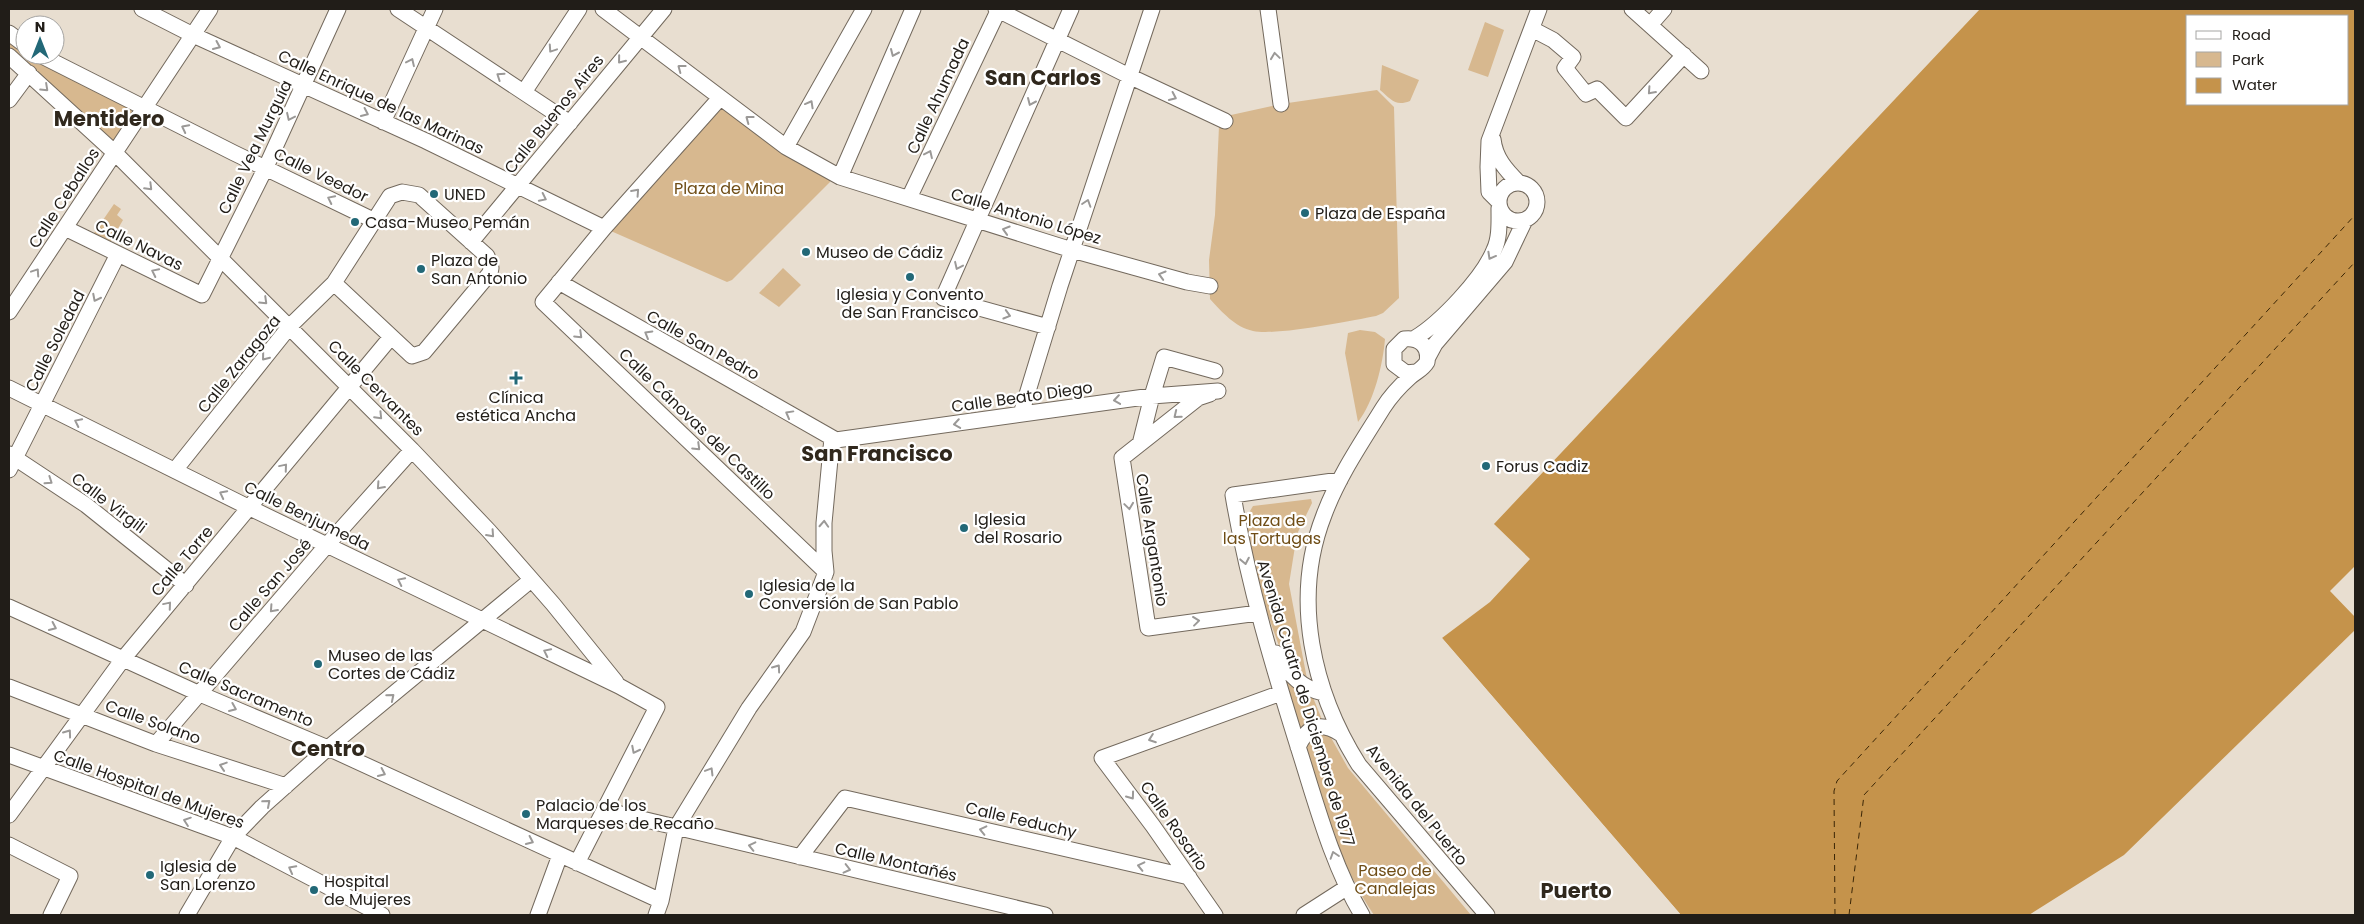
<svg xmlns="http://www.w3.org/2000/svg" width="2364" height="924" font-family="Poppins,sans-serif">
	<rect width="100%" height="100%" fill="#e8ded0"/>
	<path fill="#d7b88f" d="M1485,22l19,8 -16,47 -20,-7z
		M9,33l16,12v10h15l104,52 -30,45 -105,-96z
		M1382,65l37,15 -9,21c-15,6 -19,-2 -30,-11z
		M1377,90l17,17 5,191 -16,15 -7,3c-26,5 -100,20 -123,15 -18,-4 -31,-19 -43,-32l-1,-39 6,-45 4,-89 12,-11 50,-11z
		M720,98l113,76 -3,8 -98,98 -5,2 -123,-54z
		M114,204l7,5 -4,6 6,5 -14,24 -17,-8z
		M783,268l18,17 -22,22 -20,-14z
		M1360,330l15,2 10,7c-2,25 -11,63 -27,83l-13,-69 3,-20z
		M1311,499l1,4 -15,31 -8,50 18,95 -23,-19 -23,-64 -17,-75 9,-15z
		M1285,677l27,18 13,32 23,41 123,147h-97c-44,-64 -66,-163 -89,-238z"/>
	<path fill="#c5934b" fill-rule="evenodd" d="M1980,9h375v557l-25,25 25,26v13l-231,225 -95,60h-348l-239,-277 48,-36 40,-43 -36,-35zM2188,16h160v88h-160z"/>
	<path fill="#e8ded0" d="M1442,638l239,277h-3l-238,-275z"/>
	<g fill="none" stroke-linecap="round" stroke-linejoin="round">
		<path stroke="#3b2606" stroke-width="1" stroke-dasharray="6 5" stroke-linecap="butt" d="M1835,915l-1,-124 3,-10 518,-566
			M1849,915l15,-120 491,-533"/>
		<defs>
			<path id="minor" d="M142,9l51,26 233,106 178,87
				M398,9l172,114
				M603,9l183,138 54,30 232,73 115,32 23,4
				M996,9l133,67 96,45
				M1268,9l13,95
				M1632,9l69,62
				M1650,25l14,-16
				M1532,29l21,11 20,17 -8,11 21,26 11,-5 29,29 58,-63
				M9,33l16,12
				M40,55l194,98 141,68
				M9,56l105,96 298,298 77,81 64,73 63,78
				M524,92l55,-83
				M720,98l-116,130 -61,74 283,270
				M9,100l20,-27
				M383,122l52,-113
				M1493,139c2,19 13,31 26,44
				M786,147l78,-138
				M840,177l73,-168
				M1499 202a19 19 0 1 1 38 0a19 19 0 1 1-38 0Z
				M402,192l17,3 68,61 4,12 -1,5 -66,79 -12,4 -78,-73 56,-87z
				M909,198l90,-189
				M1498,201l-9,-9 -1,-25 1,-26 50,-132
				M65,228l137,67 64,-128 72,-158
				M471,242l193,-233
				M559,282l277,158 316,-44 66,-5
				M9,312l201,-303
				M1048,327l-105,-29 128,-289
				M1415,338c25,-15 68,-60 79,-88 6,-12 5,-28 5,-42
				M1428,357l7,-13 70,-82 20,-42
				M1416,372l-10,1 -12,-9v-15l10,-10c15,-2 26,7 23,23 -4,7 -10,9 -17,15 -9,8 -20,20 -27,31 -21,34 -45,69 -59,107 -33,84 -11,177 35,250l128,150
				M9,388l241,120 369,178 38,21 -80,156
				M1210,394l-12,4 -76,60 26,170 110,-15
				M1021,414l39,-128 92,-277
				M1140,444l12,-48 12,-39 51,14
				M9,454l77,51 100,80
				M9,470l109,-216
				M175,470l115,-144 44,-43
				M1340,480l-107,15c15,89 41,175 68,261 17,54 32,110 61,159
				M9,607l191,87 128,54 333,153
				M1276,653c10,19 25,35 47,40
				M9,687l147,57 130,42
				M156,744l171,-199 85,-95
				M1298,747c10,-22 22,-26 43,-13
				M9,755l224,82 149,78
				M604,810l441,105
				M9,815l114,-156 268,-322
				M9,845l61,31 -19,39
				M800,857l45,-59 344,79
				M187,915l46,-78 29,-30 66,-59 203,-168
				M538,915l22,-60
				M656,915l5,-14 15,-73 73,-120 54,-76 23,-60 -2,-21v-28l8,-85
				M1215,915l-62,-89 -51,-68 179,-65
				M1304,915l42,-27"/>
		</defs>
		<use href="#minor" stroke="#73695d" stroke-width="17"/>
		<use href="#minor" stroke="#fff" stroke-width="15"/>
	</g>
	<defs><path id="oneway-chevron" d="M-2-3.5L2.5 0L-2 3.5" fill="none" stroke-width="1.6" stroke-linecap="round" stroke-linejoin="round" transform="scale(1.25)"/></defs>
	<g stroke="#9b9997">
		<use href="#oneway-chevron" transform="translate(217 46) rotate(24)"/>
		<use href="#oneway-chevron" transform="translate(552 49) rotate(124)"/>
		<use href="#oneway-chevron" transform="translate(894 53) rotate(114)"/>
		<use href="#oneway-chevron" transform="translate(1275 56) rotate(-98)"/>
		<use href="#oneway-chevron" transform="translate(621 60) rotate(129)"/>
		<use href="#oneway-chevron" transform="translate(411 62) rotate(-65)"/>
		<use href="#oneway-chevron" transform="translate(681 68) rotate(-143)"/>
		<use href="#oneway-chevron" transform="translate(500 76) rotate(-146)"/>
		<use href="#oneway-chevron" transform="translate(45 88) rotate(43)"/>
		<use href="#oneway-chevron" transform="translate(1651 91) rotate(132)"/>
		<use href="#oneway-chevron" transform="translate(1173 97) rotate(25)"/>
		<use href="#oneway-chevron" transform="translate(1031 102) rotate(114)"/>
		<use href="#oneway-chevron" transform="translate(810 104) rotate(-61)"/>
		<use href="#oneway-chevron" transform="translate(365 113) rotate(25)"/>
		<use href="#oneway-chevron" transform="translate(290 117) rotate(115)"/>
		<use href="#oneway-chevron" transform="translate(749 119) rotate(-143)"/>
		<use href="#oneway-chevron" transform="translate(185 128) rotate(-153)"/>
		<use href="#oneway-chevron" transform="translate(929 154) rotate(-65)"/>
		<use href="#oneway-chevron" transform="translate(149 187) rotate(45)"/>
		<use href="#oneway-chevron" transform="translate(636 192) rotate(-48)"/>
		<use href="#oneway-chevron" transform="translate(543 198) rotate(26)"/>
		<use href="#oneway-chevron" transform="translate(331 199) rotate(-154)"/>
		<use href="#oneway-chevron" transform="translate(1087 203) rotate(-72)"/>
		<use href="#oneway-chevron" transform="translate(1006 230) rotate(-163)"/>
		<use href="#oneway-chevron" transform="translate(1491 256) rotate(119)"/>
		<use href="#oneway-chevron" transform="translate(958 266) rotate(115)"/>
		<use href="#oneway-chevron" transform="translate(36 272) rotate(-56)"/>
		<use href="#oneway-chevron" transform="translate(155 272) rotate(-154)"/>
		<use href="#oneway-chevron" transform="translate(1162 275) rotate(-164)"/>
		<use href="#oneway-chevron" transform="translate(96 298) rotate(117)"/>
		<use href="#oneway-chevron" transform="translate(264 301) rotate(44)"/>
		<use href="#oneway-chevron" transform="translate(1007 315) rotate(16)"/>
		<use href="#oneway-chevron" transform="translate(648 334) rotate(-150)"/>
		<use href="#oneway-chevron" transform="translate(579 335) rotate(44)"/>
		<use href="#oneway-chevron" transform="translate(265 357) rotate(129)"/>
		<use href="#oneway-chevron" transform="translate(1117 400) rotate(172)"/>
		<use href="#oneway-chevron" transform="translate(789 414) rotate(-151)"/>
		<use href="#oneway-chevron" transform="translate(1177 415) rotate(141)"/>
		<use href="#oneway-chevron" transform="translate(379 416) rotate(46)"/>
		<use href="#oneway-chevron" transform="translate(78 422) rotate(-154)"/>
		<use href="#oneway-chevron" transform="translate(957 424) rotate(171)"/>
		<use href="#oneway-chevron" transform="translate(697 447) rotate(44)"/>
		<use href="#oneway-chevron" transform="translate(284 467) rotate(-50)"/>
		<use href="#oneway-chevron" transform="translate(49 481) rotate(34)"/>
		<use href="#oneway-chevron" transform="translate(380 486) rotate(132)"/>
		<use href="#oneway-chevron" transform="translate(223 494) rotate(-153)"/>
		<use href="#oneway-chevron" transform="translate(1129 506) rotate(82)"/>
		<use href="#oneway-chevron" transform="translate(824 524) rotate(-87)"/>
		<use href="#oneway-chevron" transform="translate(491 534) rotate(48)"/>
		<use href="#oneway-chevron" transform="translate(1245 561) rotate(79)"/>
		<use href="#oneway-chevron" transform="translate(401 581) rotate(-154)"/>
		<use href="#oneway-chevron" transform="translate(168 605) rotate(-50)"/>
		<use href="#oneway-chevron" transform="translate(273 609) rotate(132)"/>
		<use href="#oneway-chevron" transform="translate(1196 621) rotate(-7)"/>
		<use href="#oneway-chevron" transform="translate(53 627) rotate(25)"/>
		<use href="#oneway-chevron" transform="translate(547 652) rotate(-154)"/>
		<use href="#oneway-chevron" transform="translate(777 668) rotate(-55)"/>
		<use href="#oneway-chevron" transform="translate(391 697) rotate(-40)"/>
		<use href="#oneway-chevron" transform="translate(233 708) rotate(23)"/>
		<use href="#oneway-chevron" transform="translate(68 733) rotate(-54)"/>
		<use href="#oneway-chevron" transform="translate(1152 739) rotate(160)"/>
		<use href="#oneway-chevron" transform="translate(635 750) rotate(117)"/>
		<use href="#oneway-chevron" transform="translate(223 766) rotate(-162)"/>
		<use href="#oneway-chevron" transform="translate(710 771) rotate(-59)"/>
		<use href="#oneway-chevron" transform="translate(382 773) rotate(25)"/>
		<use href="#oneway-chevron" transform="translate(1131 796) rotate(54)"/>
		<use href="#oneway-chevron" transform="translate(267 803) rotate(-41)"/>
		<use href="#oneway-chevron" transform="translate(187 821) rotate(-161)"/>
		<use href="#oneway-chevron" transform="translate(983 830) rotate(-167)"/>
		<use href="#oneway-chevron" transform="translate(530 841) rotate(25)"/>
		<use href="#oneway-chevron" transform="translate(752 846) rotate(-167)"/>
		<use href="#oneway-chevron" transform="translate(1334 855) rotate(-108)"/>
		<use href="#oneway-chevron" transform="translate(1141 866) rotate(-167)"/>
		<use href="#oneway-chevron" transform="translate(292 869) rotate(-152)"/>
		<use href="#oneway-chevron" transform="translate(847 869) rotate(14)"/>
	</g>
	<g fill="#226877" stroke="#fff" stroke-width="2">
		<circle cx="434" cy="194" r="5"/>
		<circle cx="1305" cy="213" r="5"/>
		<circle cx="355" cy="222" r="5"/>
		<circle cx="806" cy="252" r="5"/>
		<circle cx="421" cy="269" r="5"/>
		<circle cx="910" cy="277" r="5"/>
		<path d="M513.5 370.5h5v5h5v5h-5v5h-5v-5h-5v-5h5z"/>
		<circle cx="1486" cy="466" r="5"/>
		<circle cx="964" cy="528" r="5"/>
		<circle cx="749" cy="594" r="5"/>
		<circle cx="318" cy="664" r="5"/>
		<circle cx="526" cy="814" r="5"/>
		<circle cx="150" cy="875" r="5"/>
		<circle cx="314" cy="890" r="5"/>
	</g>
	<g text-anchor="middle" dominant-baseline="central" stroke-width="4.5" stroke-linejoin="round" paint-order="stroke">
		<g font-size="16" fill="#211d18" stroke="#fff">
			<text transform="translate(938 96) rotate(-65)">Calle Ahumada</text>
			<text transform="translate(381 102) rotate(25)">Calle Enrique de las Marinas</text>
			<text transform="translate(554 114) rotate(-51)">Calle Buenos Aires</text>
			<text transform="translate(255 147) rotate(-64)">Calle Vea Murguía</text>
			<text transform="translate(321 175) rotate(26)">Calle Veedor</text>
			<text transform="translate(64 198) rotate(-57)">Calle Ceballos</text>
			<text transform="translate(1026 216) rotate(17)">Calle Antonio López</text>
			<text transform="translate(139 245) rotate(26)">Calle Navas</text>
			<text transform="translate(55 341) rotate(-63)">Calle Soledad</text>
			<text transform="translate(703 345) rotate(29)">Calle San Pedro</text>
			<text transform="translate(239 364) rotate(-51)">Calle Zaragoza</text>
			<text transform="translate(376 388) rotate(45)">Calle Cervantes</text>
			<text transform="translate(1022 397) rotate(-8)">Calle Beato Diego</text>
			<text transform="translate(697 424) rotate(44)">Calle Cánovas del Castillo</text>
			<text transform="translate(109 503) rotate(37)">Calle Virgili</text>
			<text transform="translate(307 516) rotate(26)">Calle Benjumeda</text>
			<text transform="translate(1152 540) rotate(81)">Calle Argantonio</text>
			<text transform="translate(182 561) rotate(-50)">Calle Torre</text>
			<text transform="translate(270 585) rotate(-49)">Calle San José</text>
			<text transform="translate(246 694) rotate(23)">Calle Sacramento</text>
			<text transform="translate(1306 703) rotate(73)">Avenida Cuatro de Diciembre de 1977</text>
			<text transform="translate(153 722) rotate(20)">Calle Solano</text>
			<text transform="translate(149 789) rotate(20)">Calle Hospital de Mujeres</text>
			<text transform="translate(1417 805) rotate(51)">Avenida del Puerto</text>
			<text transform="translate(1021 820) rotate(13)">Calle Feduchy</text>
			<text transform="translate(1174 826) rotate(55)">Calle Rosario</text>
			<text transform="translate(896 862) rotate(13)">Calle Montañés</text>
		</g>
		<g font-size="16" fill="#6f4d16" stroke="#fff">
			<text x="729" y="188">Plaza de Mina</text>
			<text x="1272" y="520">Plaza de<tspan x="1272" dy="18">las Tortugas</tspan></text>
			<text x="1395" y="870">Paseo de<tspan x="1395" dy="18">Canalejas</tspan></text>
		</g>
		<g font-size="16" fill="#211d18" stroke="#fff" text-anchor="start">
			<text x="444" y="194">UNED</text>
			<text x="1315" y="213">Plaza de España</text>
			<text x="365" y="222">Casa-Museo Pemán</text>
			<text x="816" y="252">Museo de Cádiz</text>
			<text x="431" y="260">Plaza de<tspan x="431" dy="18">San Antonio</tspan></text>
			<text x="910" y="294" text-anchor="middle">Iglesia y Convento<tspan x="910" dy="18">de San Francisco</tspan></text>
			<text x="516" y="397" text-anchor="middle">Clínica<tspan x="516" dy="18">estética Ancha</tspan></text>
			<text x="1496" y="466">Forus Cadiz</text>
			<text x="974" y="519">Iglesia<tspan x="974" dy="18">del Rosario</tspan></text>
			<text x="759" y="585">Iglesia de la<tspan x="759" dy="18">Conversión de San Pablo</tspan></text>
			<text x="328" y="655">Museo de las<tspan x="328" dy="18">Cortes de Cádiz</tspan></text>
			<text x="536" y="805">Palacio de los<tspan x="536" dy="18">Marqueses de Recaño</tspan></text>
			<text x="160" y="866">Iglesia de<tspan x="160" dy="18">San Lorenzo</tspan></text>
			<text x="324" y="881">Hospital<tspan x="324" dy="18">de Mujeres</tspan></text>
		</g>
		<g font-size="21" font-weight="bold" fill="#30281d" stroke="#fff">
			<text x="1043" y="77">San Carlos</text>
			<text x="109" y="118">Mentidero</text>
			<text x="877" y="453">San Francisco</text>
			<text x="328" y="748">Centro</text>
			<text x="1576" y="890">Puerto</text>
		</g>
	</g>
	<rect width="2364" height="924" fill="none" stroke="#211d18" stroke-width="20"/>
	<rect x="2186" y="15" width="162" height="90" fill="#ffffff" stroke="#a6a5a3"/>
	<rect x="2196" y="31" width="25" height="8" fill="#ffffff" stroke="#a6a5a3"/>
	<text x="2232" y="40" font-size="15" fill="#211d18">Road</text>
	<rect x="2196" y="52" width="25" height="15" fill="#d7b88f" stroke="#a6a5a3"/>
	<text x="2232" y="65" font-size="15" fill="#211d18">Park</text>
	<rect x="2196" y="78" width="25" height="15" fill="#c5934b" stroke="#a6a5a3"/>
	<text x="2232" y="90" font-size="15" fill="#211d18">Water</text>
	<g transform="translate(40 40)"><circle r="24" fill="#ffffff" stroke="#a6a5a3"/>
	<path d="M0-4L9 19L0 12L-9 19Z" fill="#226877"/>
	<text y="-8" font-size="14" font-weight="bold" text-anchor="middle" fill="#211d18">N</text>
	</g>
</svg>
